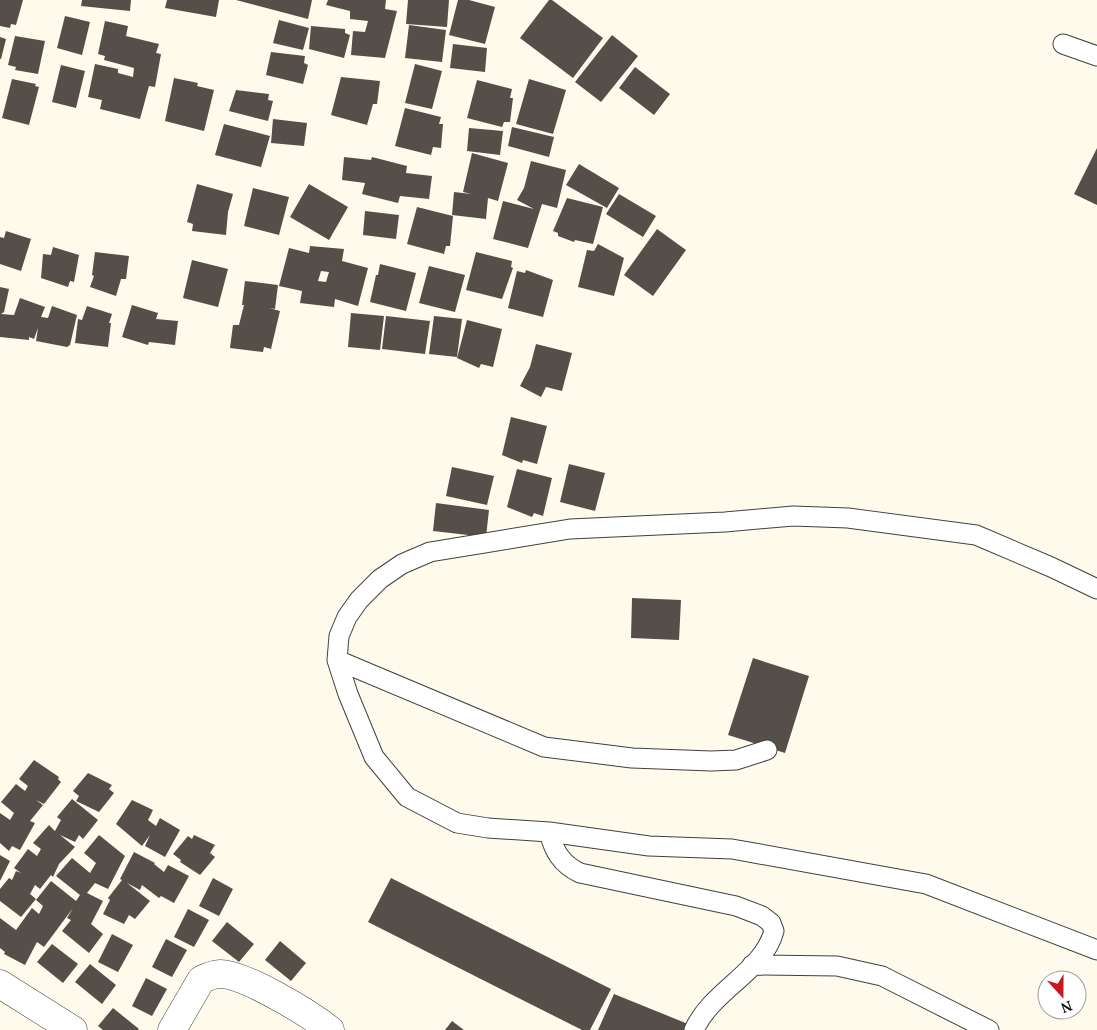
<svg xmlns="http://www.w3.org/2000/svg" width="1097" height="1030" font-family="'PT Serif',serif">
	<rect width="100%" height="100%" fill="#fffbec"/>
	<path fill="#564e48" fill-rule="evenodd" d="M0,0h23l-7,25 -5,-1 -1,4 -10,-2z
		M82,0h49l-1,11 -49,-5z
		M167,0h52l-3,17 -51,-9z
		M236,0h76l-4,19z
		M328,0h58l-1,9 12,2 -12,47 -34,-3 2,-24 12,1 3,-11 -18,-2v-8l-24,-6z
		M408,0h41l-2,27 -41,-3z
		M458,0h11l26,7 -10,37 -36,-9z
		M549,0h3l51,38 -30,40 -53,-40z
		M65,16l25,6 -8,33 -25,-7z
		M279,20l30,8 -6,22 -30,-7z
		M105,21l23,5 -2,10 33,8 -3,9 5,1 -6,33 -6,-1 -9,33 -40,-10 2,-9 -14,-3 7,-33 23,5v4l15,4 1,-9 -30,-8 1,-4 -7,-2z
		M409,25l37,5 -4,32 -37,-4z
		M311,26l34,3v4l5,2 -6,23 -35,-9z
		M612,35l26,21 -37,46 -26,-20z
		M15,36l30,5 -7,33 -23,-4 1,-3 -8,-2z
		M0,37l6,2 -5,20h-1z
		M453,44l34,4 -2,24 -35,-4z
		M271,52l34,4 -1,7 4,2 -5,19 -37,-9z
		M415,64l27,7 -10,38 -27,-6z
		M61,65l24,6 -9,37 -24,-6z
		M635,67l35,27 -16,21 -35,-27z
		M341,77l39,4 -3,23h-4l-6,21 -36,-10z
		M174,78l24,5 -1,3 17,4 -10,41 -39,-10z
		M12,79l24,5 -1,2 4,1 -10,38 -27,-7z
		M529,79l37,11 -13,44 -37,-10z
		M477,80l35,9 -2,9h3l-3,24h-6l-2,5 -35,-9z
		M236,90l33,4 -1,6 5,1 -5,20 -39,-10z
		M405,108l36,9 -2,7h4l-2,24 -8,-1 -2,8 -36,-9z
		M273,119l34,4 -3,23 -33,-3z
		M224,124l46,12 -9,31 -46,-12z
		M512,127l42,10 -5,20 -41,-11z
		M469,128l34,3 -3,24 -33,-4z
		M1097,148v57l-23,-11z
		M472,153l36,10 -10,38 -10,-3 -2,21 -34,-4 2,-23 17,2 -8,-2z
		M344,157l27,3 1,-3 35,9 -1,7 26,3 -3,23 -29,-3 -2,7 -36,-9 3,-11 -23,-3z
		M531,161l35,9 -9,38 -15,-4 -14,44 -35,-9 10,-38 31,8 -17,-9 7,-12z
		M579,164l40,24 -12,20 -41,-23z
		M197,184l36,10 -5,18 -2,23 -34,-4 1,-7 -6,-2z
		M309,184l39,23 -19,33 -39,-23z
		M253,188l36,9 -10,38 -35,-9z
		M619,194l37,22 -13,21 -37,-23z
		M567,198l36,9 -10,37 -18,-4 -1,2 -16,-6v-3l-5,-2z
		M417,207l36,9 -3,30h-4l-2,8 -37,-10z
		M365,211l34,4 -3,24 -33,-4z
		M657,229l29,21 -33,46 -29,-21z
		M6,231l25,8 -10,32 -21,-7v-27l4,1z
		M598,244l26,14 -10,38 -36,-9 9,-37 7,1z
		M310,246l34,3 -2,12 26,7 -10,38 -23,-7 -1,8 -34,-4 2,-12 -23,-5 10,-38 20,5zM321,271l8,1 -3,10 -8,-1z
		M53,247l26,8 -5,27 -4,-1 -2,6 -27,-9 2,-24 8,1z
		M95,252l34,4 -3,23h-5l-5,17 -26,-9 4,-11 -2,-1z
		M476,252l36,9 -1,6 2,1 -11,31 -36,-9z
		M192,260l36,9 -10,38 -35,-9z
		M380,264l36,9 -10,38 -36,-9 6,-27h2z
		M429,266l36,9 -10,37 -36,-9z
		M526,270l27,10 -10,37 -35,-9 9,-37 8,2z
		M245,281l33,4 -3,24 -6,-1 11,3 -9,38 -7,-2 -1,5 -33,-4 3,-23h6l5,-20h-2z
		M0,287l9,2 -5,23 -3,2 13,1 6,-17 25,9 -4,10 7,1 4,-12 25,9 -7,30 -3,2 -31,-6 2,-13 -4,11 -5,-2v3l-29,-3z
		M132,305l26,8 -2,6 22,2 -3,24 -26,-3 -1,3 -26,-8z
		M87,306l25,8 -3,9h2l-3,24 -33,-4 3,-24 4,1z
		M351,313l33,3 -4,34 -32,-3z
		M386,316l44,5 -5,33 -43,-5z
		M434,316l28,3 -5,38 -28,-3z
		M467,320l35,9 -9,38 -12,-3 -2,4 -22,-10z
		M536,344l36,9 -10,38 -16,-4 -5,10 -21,-11 10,-19z
		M511,417l36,9 -10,38 -14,-4 -1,3 -20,-8z
		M569,464l36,9 -10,38 -35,-9z
		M452,467l42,9 -7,29 -41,-9z
		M517,469l35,9 -9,38 -9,-3 -2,4 -25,-10z
		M436,503l53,7 -3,27 -53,-6z
		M632,598l49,2 -2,40 -48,-2z
		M753,658l56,18 -24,77 -57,-18z
		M34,760l25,17 -1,2 3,3 -17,22 -8,-4 7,5 -13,16 5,2 -15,27 -8,-4 -3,5 -9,-8v-30l10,7 4,-7 -13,-11 15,-18 9,7 3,-5 -9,-7z
		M88,773l24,12 -3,4 5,4 -15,19 -23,-11 3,-5 -6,-5z
		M72,799l26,21 -15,19 -4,-4 -4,7 -15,-7 15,12 -16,17 -6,13 -2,-2 -11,14 -5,-4 -5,9 6,5 -15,18 -21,-16v-12l9,-11 3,2 4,-9 5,2 -7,-5 14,-19 9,7 4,-7 -8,-6 16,-18 6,6 6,-11 -4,-3z
		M132,800l21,10 -5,10 8,6 4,-8 20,12 -15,27 -20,-11 5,-11 -8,11 -26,-22z
		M99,835l26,21 -17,33 -13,-6 -8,10 16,8 -12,23 12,10 -14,19 -27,-22 9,-11 -4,-2 6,-10 -29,39 -7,-5 -12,23 -21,-11 1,-2 -5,-4v-30l16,12 16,-22 7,6 4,-8 -7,-6 15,-19 25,20 4,-6 -24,-19 16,-18 18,15 6,-10 -12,-10z
		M194,835l21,10 -5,8 5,4 -15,18 -20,-13 1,-2 -8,-6 15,-18 4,3z
		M134,852l21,11 -1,1 10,8 4,-7 21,11 -15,27 -13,-7 -2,2 -17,-13 -2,5 -13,-7 23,18 -15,18 -6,-4 -5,9 -21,-10 7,-14 -2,-2 14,-18 -2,-1z
		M0,855l10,6 -10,20z
		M213,878l20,11 -14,27 -20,-10z
		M391,878l220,111 -21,41h-8l-214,-108z
		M188,909l21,11 -15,27 -20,-10z
		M227,922l27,22 -15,18 -27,-21z
		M112,934l21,11 -15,27 -20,-10z
		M166,939l21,11 -15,27 -20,-10z
		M280,941l26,22 -15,18 -26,-21z
		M52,944l26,20 -15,19 -26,-21z
		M90,964l26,21 -14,19 -27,-22z
		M146,978l21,11 -15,27 -20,-10z
		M614,994l74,30 -2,6h-88z
		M113,1008l26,21 -1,1h-35l-5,-4z
		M452,1021l12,9h-19z"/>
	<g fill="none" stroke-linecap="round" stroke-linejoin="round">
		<defs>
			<path id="service" d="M1063,44l34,12
				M337,660l207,87 88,11 79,3 25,-1 31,-10
				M549,832l-61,-4 -31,-5 -50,-26 -33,-40 -26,-63 -11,-34 2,-24 8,-19 12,-17 21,-21 22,-15 28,-12 140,-23 155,-7 68,-6 55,2 128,17 75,32 46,22
				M752,965l85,1 45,10 107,54
				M694,1030c18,-40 69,-58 80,-99l-3,-8 -9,-7 -26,-10 -156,-33c-19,-9 -26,-22 -31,-41l100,14 83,3 194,35 171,66"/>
			<path id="minor" d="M172,1030l29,-50c6,-3 12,-6 19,-6 25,0 90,40 110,56"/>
			<path id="tertiary" d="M0,984l73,46"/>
		</defs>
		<use href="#service" stroke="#404040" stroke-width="21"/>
		<use href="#minor" stroke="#404040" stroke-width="29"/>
		<use href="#tertiary" stroke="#404040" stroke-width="29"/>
		<use href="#service" stroke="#fff" stroke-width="19"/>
		<use href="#minor" stroke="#fff" stroke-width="28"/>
		<use href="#tertiary" stroke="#fff" stroke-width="28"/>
	</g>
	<g transform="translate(1062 995) rotate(159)"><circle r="24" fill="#ffffff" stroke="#9e9e9e"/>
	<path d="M0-4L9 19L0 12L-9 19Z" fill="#cb161d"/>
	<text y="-8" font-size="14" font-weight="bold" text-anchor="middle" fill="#0d0d0d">N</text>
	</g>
</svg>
